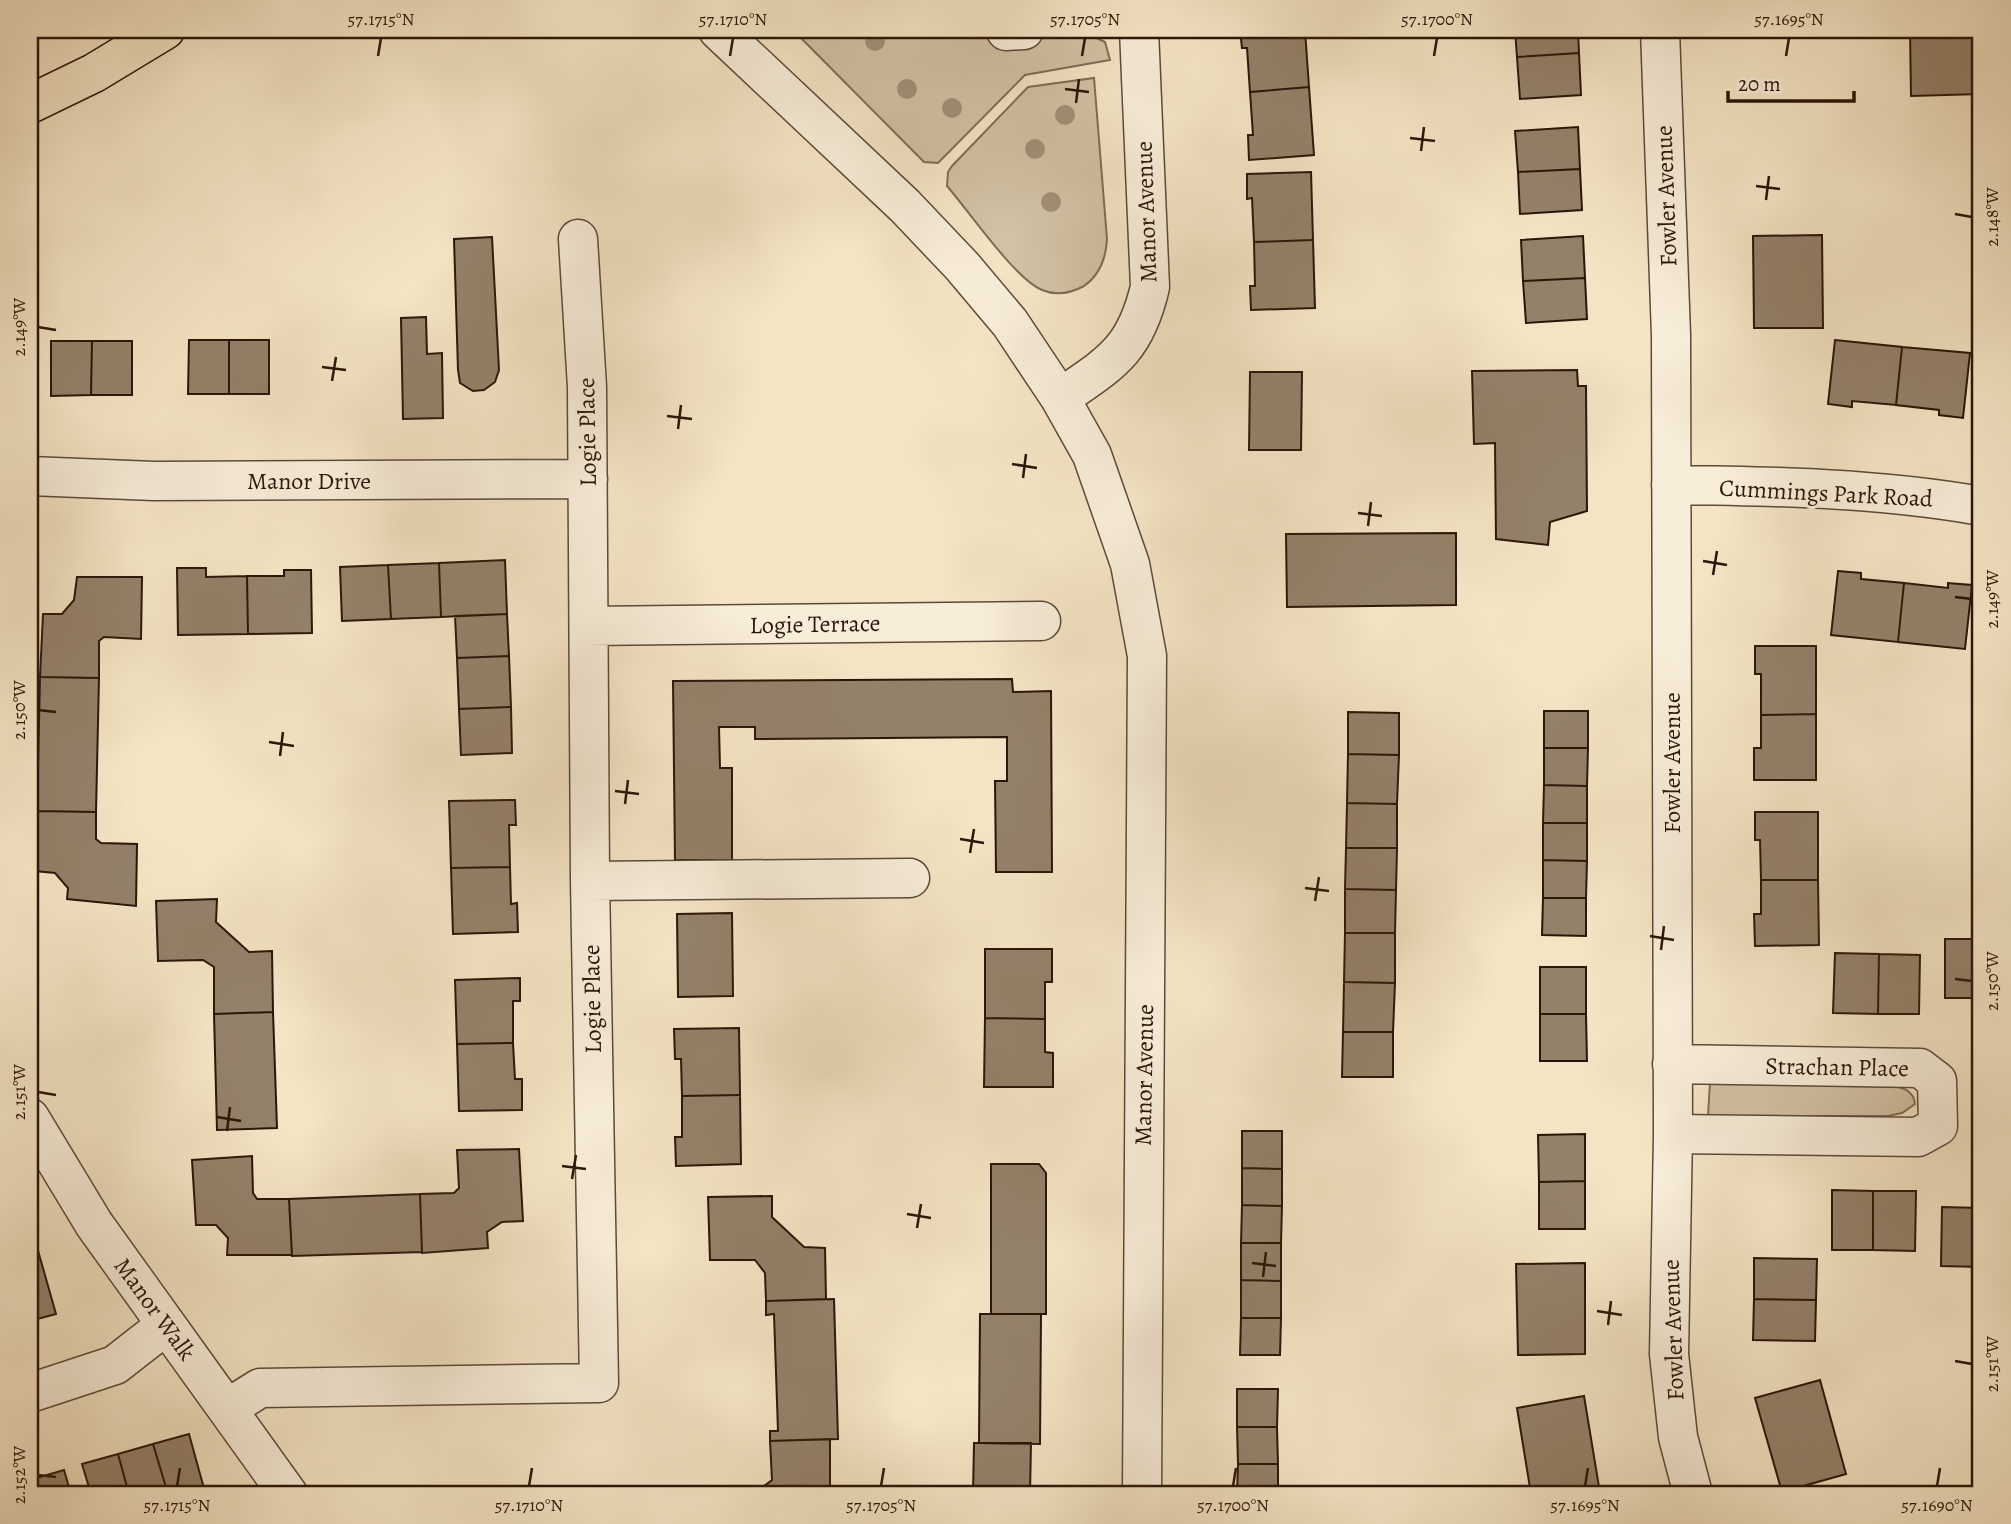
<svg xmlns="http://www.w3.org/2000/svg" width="2011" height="1524" font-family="Alegreya,serif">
	<rect width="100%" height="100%" fill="#f4e4c4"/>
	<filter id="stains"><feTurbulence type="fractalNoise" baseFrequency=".00286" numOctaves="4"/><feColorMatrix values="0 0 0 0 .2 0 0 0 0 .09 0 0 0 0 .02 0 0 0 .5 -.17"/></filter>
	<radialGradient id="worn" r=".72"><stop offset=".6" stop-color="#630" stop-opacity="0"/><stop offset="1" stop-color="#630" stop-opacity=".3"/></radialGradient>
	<path fill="#d2c1a4" stroke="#7e6c56" stroke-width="2" d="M793,30h211l2,10 80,-7 19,9 5,18 -85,15 -87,88 -14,-1z
		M1094,78l13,161c-1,19 -7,36 -23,47 -13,7 -28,10 -42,4 -27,-11 -74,-80 -95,-104l1,-14 4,-6 76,-79z
		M1710,1082l188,5c9,2 16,6 17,17l-13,9 -14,3h-180z"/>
	<path fill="#94816a" stroke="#2b1609" stroke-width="2" d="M1240,30h65l4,57 -59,5 -3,-44h-5z
		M1515,30h63l1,23 -62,4z
		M1910,30h71v64l-70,2z
		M1579,53l2,42 -61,4 -3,-42z
		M1309,87l5,68 -65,5 -1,-25h5l-3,-43z
		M1578,127l2,42 -62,3 -3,-41z
		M1580,169l2,41 -62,4 -2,-42z
		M1311,172l2,68 -59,2 -2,-44 -5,1v-25z
		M1822,235l1,93h-69l-1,-92z
		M1583,236l2,42 -62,3 -2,-41z
		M492,237l7,133 -4,12 -11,8 -11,1 -13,-8 -2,-13 -4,-131z
		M1313,240l2,68 -64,2 -1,-24h5l-1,-44z
		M1585,278l2,41 -61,4 -3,-42z
		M426,317l1,37 15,-1 1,65 -40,1 -2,-101z
		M189,340h40v54h-41z
		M229,340h40v54h-40z
		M1835,340l67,7 -6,58 -44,-4v6l-24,-3z
		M51,341h41l-1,54 -40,1z
		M92,341h40v54h-41z
		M1902,347l68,6 -7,65 -24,-3v-5l-43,-5z
		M1577,370l1,16h8l1,125 -37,11 -2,23 -52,-6 -1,-96 -21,1 -2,-73z
		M1250,372h52l-1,78h-52z
		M1456,533v72l-169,2 -1,-73z
		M505,560l2,54 -66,3 -2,-54z
		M439,563l2,54 -50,2 -3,-54z
		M388,565l3,54 -49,2 -2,-54z
		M177,568h29v9l41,-1 1,58 -70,1z
		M284,570h27l1,63 -64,1 -1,-58h37z
		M1838,571l23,2v6l43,4 -6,59 -67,-7z
		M77,577h65l-1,62 -37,-2 -5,4v37l-59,-1 3,-63h19l12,-14z
		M1904,583l44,5v-5l24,2 -7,64 -67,-7z
		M507,614l2,42 -52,2 -2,-42z
		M1755,646h61v68l-55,1v-41h-6z
		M509,656l2,51 -52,2 -2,-51z
		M40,677l59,1 -3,134 -59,-1z
		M1012,679l1,13 38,-1 1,181h-56l-1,-91h12v-44l-252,2v-12h-36l1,41h12v92h-57l-2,-179z
		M511,707l1,46 -51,2 -2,-46z
		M1544,711h44v37h-44z
		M1348,712l51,1v42l-51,-1z
		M1816,714v66h-62v-32h7v-33z
		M1544,748h44l-1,38 -43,-1z
		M1348,754l51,1 -2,49 -50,-1z
		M1544,785l43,1v37h-44z
		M515,800l1,25h-7l1,42 -59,1 -2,-67z
		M1347,803l50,1v44h-51z
		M37,811l59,1v27l5,4 36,1 -1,62 -69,-7 1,-11 -13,-15 -20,-2z
		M1755,812h63v68h-57l-1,-40h-5z
		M1543,823h44v38l-44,-1z
		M1346,848h51l-1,42 -51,-1z
		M1543,860l44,1 -1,37h-43z
		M510,867l1,37 6,-1 1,29 -65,2 -2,-66z
		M1761,880h57l1,65 -64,1 -1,-32h7z
		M1345,889l51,1 -1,43h-50z
		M1543,898h43v38l-44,-1z
		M217,899l-1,23 33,30 23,-1 1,61 -59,2v-47l-11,-7 -45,1 -2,-60z
		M732,913l1,83 -55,1 -1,-83z
		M1345,933h50v50l-51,-1z
		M1945,939h36v59h-36z
		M985,949h67v33h-7v37l-60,-1z
		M1835,953l44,1 -1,60 -45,-1z
		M1879,954l41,1 -1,59h-41z
		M1540,967h46v47h-46z
		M520,978v23h-7v42l-56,1 -2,-64z
		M1344,982l51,1 -2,49h-50z
		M273,1012l4,116 -60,2 -3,-116z
		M1540,1014h46l1,47h-47z
		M985,1018l60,1v33l8,1v34h-69z
		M739,1028l1,67 -58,1 -1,-37h-6l-1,-30z
		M1343,1032h50v45h-51z
		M513,1043l2,36h7v31l-63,1 -2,-67z
		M740,1095l1,69 -65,2 -1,-29h7v-41z
		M1242,1131h40v38l-40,-1z
		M1585,1134v47l-46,1 -1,-47z
		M519,1149l4,72 -21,1 -15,10 1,16 -66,5 -2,-59 34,-1 5,-5 -2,-38z
		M252,1156l1,37 4,6h32l3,56h-65l1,-17 -12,-13h-20l-4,-65z
		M991,1164h48l7,9v141h-55z
		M1242,1168l40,1v37l-40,-1z
		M1585,1181v48h-46v-47z
		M1832,1190l41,1v59h-41z
		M1873,1191h43l-1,60 -42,-1z
		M420,1194l2,58 -130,4 -3,-57z
		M772,1196v21l32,30 21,1 1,51 -60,2 -1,-28 -10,-13h-45l-2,-63z
		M1242,1205l40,1 -1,37h-40z
		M1942,1207l39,1v59l-40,-1z
		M1241,1243h40v38l-40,-1z
		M37,1247l19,67 -26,7v-72z
		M1754,1258l63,1 -1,41 -62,-1z
		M1585,1263v91l-67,1 -2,-91z
		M1241,1280l40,1v37h-40z
		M834,1299l4,140 -68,2v-10h8l-4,-117 -8,1v-14z
		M1754,1299l62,1 -1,41 -62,-1z
		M980,1314h61l-1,130 -61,-1z
		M1241,1318h40l-1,37h-40z
		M1820,1380l26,94 -64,18 -27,-94z
		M1237,1389h41l-1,38h-40z
		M1584,1396l15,91 -41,7h-27l-14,-86z
		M1237,1427h40l1,37h-40z
		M189,1434l16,58 -37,2 -15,-50z
		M830,1439v55h-114l44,-5 12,-9 -2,-39z
		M974,1443h57l-1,51h-57z
		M153,1444l15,50h-39l-11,-40z
		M118,1454l11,40h-38l-9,-30z
		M1238,1464h40v30h-41z
		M64,1470l7,24h-38l-3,-14z"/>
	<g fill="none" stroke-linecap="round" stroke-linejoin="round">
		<defs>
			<path id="minor" d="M718,30l187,176 57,60 48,57 50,75 32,57 38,109 17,92 -5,838
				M1660,30l11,305 2,799 -4,220 9,83 15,57
				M1006,31l18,-1
				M1060,398c51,-35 75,-47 90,-111l-11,-257
				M30,476l124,5 434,-2
				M1671,485c103,1 208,3 310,21
				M589,626l452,-5
				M590,881l320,-3
				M1672,1064l248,4 17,13 1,45 -20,11 -245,-3
				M30,1118l64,106 194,270
				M30,1393l85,-28 50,-39
				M228,1408l32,-20 339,-5 -9,-502 -3,-494 -9,-148"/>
			<path id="major" d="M30,104l64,-31 71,-43"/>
		</defs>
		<use href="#minor" stroke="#5d4a38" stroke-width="41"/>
		<use href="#major" stroke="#2b1609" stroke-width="41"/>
		<use href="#minor" stroke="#f8edd9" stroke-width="38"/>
		<use href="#major" stroke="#f4e4c4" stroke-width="38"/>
	</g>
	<g fill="#a18f77">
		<circle cx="875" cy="41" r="10"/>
		<circle cx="907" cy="89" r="10"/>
		<circle cx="952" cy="108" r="10"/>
		<circle cx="1065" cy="115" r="10"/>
		<circle cx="1035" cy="149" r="10"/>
		<circle cx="1051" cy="202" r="10"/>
	</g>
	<path fill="none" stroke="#2b1609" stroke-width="2.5" d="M378,56l3,-18M730,56l3,-18M1082,56l3,-18M1434,56l3,-18M1786,56l3,-18M1065,89l24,3M1076,103l3,-24M1410,138l25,3M1421,151l3,-24M1756,186l24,3M1766,200l3,-24M1955,214l17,3M38,327l18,3M322,367l24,3M332,381l4,-24M667,416l25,3M678,429l3,-24M1012,464l25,4M1023,478l3,-24M1358,513l24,3M1368,526l3,-24M1703,561l24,4M1713,575l4,-24M1955,597l17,2M38,710l18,2M269,742l25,4M280,756l3,-24M615,791l24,3M625,804l3,-24M960,839l24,4M970,853l4,-24M1305,888l24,3M1315,901l4,-24M1650,936l24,4M1661,950l3,-24M1955,979l17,2M38,1092l18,3M217,1117l24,4M227,1131l3,-24M562,1166l24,3M572,1179l4,-24M907,1214l24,4M917,1228l4,-24M1252,1263l24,3M1263,1277l3,-25M1597,1311l25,4M1608,1325l3,-24M1955,1361l17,3M38,1475l18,2M177,1486l3,-18M529,1486l3,-18M881,1486l3,-18M1233,1486l3,-18M1585,1486l3,-18M1937,1486l3,-18"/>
	<g text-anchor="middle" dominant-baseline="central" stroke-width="6" stroke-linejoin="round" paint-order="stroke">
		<g font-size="24" fill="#2b1609" stroke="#f8edd9">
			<text transform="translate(1666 196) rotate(-92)">Fowler Avenue</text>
			<text transform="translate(1146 212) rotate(-92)">Manor Avenue</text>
			<text transform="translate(587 432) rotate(-91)">Logie Place</text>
			<text x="309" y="481">Manor Drive</text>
			<text transform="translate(1826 493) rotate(3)">Cummings Park Road</text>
			<text transform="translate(815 624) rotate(-1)">Logie Terrace</text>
			<text transform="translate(1672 763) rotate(-90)">Fowler Avenue</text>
			<text transform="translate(592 999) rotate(-91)">Logie Place</text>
			<text transform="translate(1837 1067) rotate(1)">Strachan Place</text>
			<text transform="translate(1144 1075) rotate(-89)">Manor Avenue</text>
			<text transform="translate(155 1309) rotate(54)">Manor Walk</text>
			<text transform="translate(1673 1330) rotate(-92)">Fowler Avenue</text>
		</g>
	</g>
	<rect width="2011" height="1524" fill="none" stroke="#f4e4c4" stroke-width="77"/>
	<path d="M1728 91v10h126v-10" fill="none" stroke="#2b1609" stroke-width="3.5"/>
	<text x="1738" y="91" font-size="21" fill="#2b1609" stroke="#f8edd9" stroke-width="5" paint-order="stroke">20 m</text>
	<rect x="38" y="38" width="1934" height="1448" fill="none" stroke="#2b1609" stroke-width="2.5"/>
	<g font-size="18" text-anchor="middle" fill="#2b1609">
		<text x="381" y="25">57.1715°N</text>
		<text x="733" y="25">57.1710°N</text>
		<text x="1085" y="25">57.1705°N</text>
		<text x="1437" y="25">57.1700°N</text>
		<text x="1789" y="25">57.1695°N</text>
		<text transform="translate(1992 217) rotate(-90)" y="6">2.148°W</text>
		<text transform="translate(19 327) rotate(-90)" y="6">2.149°W</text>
		<text transform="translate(1992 599) rotate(-90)" y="6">2.149°W</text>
		<text transform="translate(19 710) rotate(-90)" y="6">2.150°W</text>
		<text transform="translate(1992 981) rotate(-90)" y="6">2.150°W</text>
		<text transform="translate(19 1092) rotate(-90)" y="6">2.151°W</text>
		<text transform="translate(1992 1364) rotate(-90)" y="6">2.151°W</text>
		<text transform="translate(19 1475) rotate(-90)" y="6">2.152°W</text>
		<text x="177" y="1511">57.1715°N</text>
		<text x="529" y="1511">57.1710°N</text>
		<text x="881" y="1511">57.1705°N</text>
		<text x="1233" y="1511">57.1700°N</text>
		<text x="1585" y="1511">57.1695°N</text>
		<text x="1937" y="1511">57.1690°N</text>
	</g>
	<rect width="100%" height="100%" filter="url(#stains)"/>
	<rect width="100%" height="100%" fill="url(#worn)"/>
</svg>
